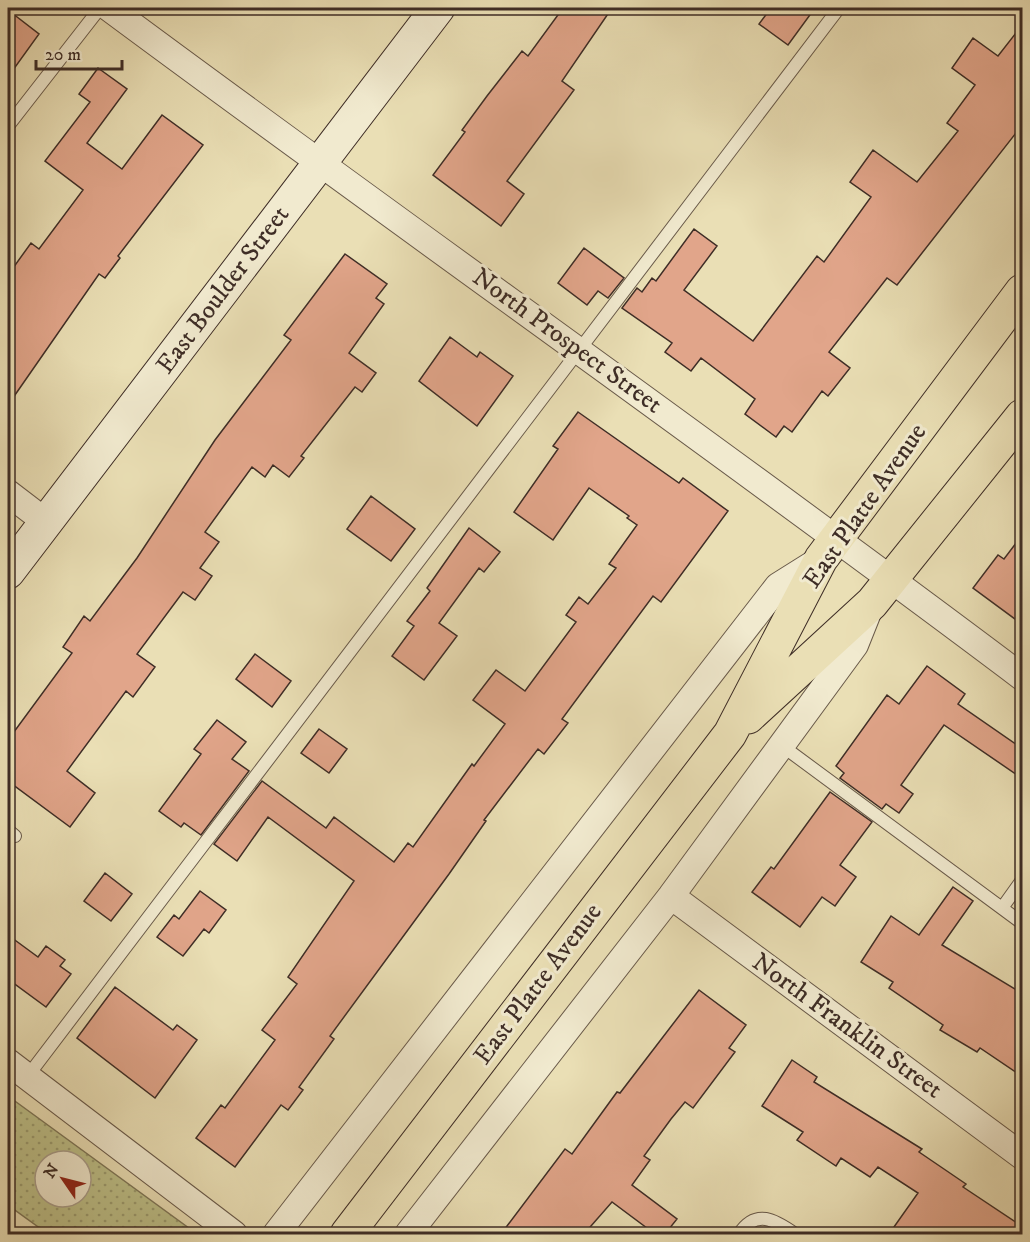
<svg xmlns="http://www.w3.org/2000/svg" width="1030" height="1242" font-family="'IM FELL DW Pica',serif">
	<defs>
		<pattern id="green-dots" width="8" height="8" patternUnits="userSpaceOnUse" patternTransform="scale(1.5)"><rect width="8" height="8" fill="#bdc089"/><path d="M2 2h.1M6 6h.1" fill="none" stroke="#9b9c70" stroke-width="1.8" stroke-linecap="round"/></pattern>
	</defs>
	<rect width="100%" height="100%" fill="#eadfb5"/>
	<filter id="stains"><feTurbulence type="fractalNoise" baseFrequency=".00333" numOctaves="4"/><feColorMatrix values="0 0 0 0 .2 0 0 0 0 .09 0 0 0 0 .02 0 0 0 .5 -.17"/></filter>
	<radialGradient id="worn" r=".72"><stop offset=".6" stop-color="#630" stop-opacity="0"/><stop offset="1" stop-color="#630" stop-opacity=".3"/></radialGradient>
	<path fill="url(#green-dots)" stroke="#7e7658" stroke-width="1.5" fill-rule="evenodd" d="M8,1096l189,138h-149l-40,-29zM45,1161h36v36h-36z"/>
	<path fill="#e1a58a" stroke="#3e2d26" stroke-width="1.5" d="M563,8h49l-50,73 12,9 -67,91 17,13 -23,32 -68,-51 32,-43 -3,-2 25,-34 35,-45 6,5z
		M771,8h44l-27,37 -29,-21z
		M8,10l31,24 -31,43z
		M1023,24v100l-126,161 -10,-7 -58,74 21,16 -22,28 -6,-5 -30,41 -8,-6 -8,11 -31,-23 10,-15 -54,-41 -10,13 -26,-19 7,-9 -50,-35 15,-20 5,4 10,-14 4,3 38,-52 23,17 -33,44 69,51 64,-85 7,6 47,-65 -21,-15 23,-32 44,32 41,-51 -11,-8 28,-38 -23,-17 21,-30 25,18z
		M98,68l29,21 -40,54 35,26 40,-54 41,30 -85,111 2,2 -15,20 -6,-4 -91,131v-130l23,-32 8,6 44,-59 -38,-29 45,-59 -11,-8z
		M584,248l40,30 -16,20 -10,-7 -11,14 -29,-22z
		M345,254l42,30 -11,14 8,6 -35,49 27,20 -14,19 -7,-5 -54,69 3,2 -15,19 -16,-12 -8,12 -13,-10 -47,65 14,10 -19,26 12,8 -17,24 -12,-8 -46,62 18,13 -22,30 -7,-6 -59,80 28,22 -25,34 -62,-46v-41l64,-87 -9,-6 21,-31 6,5 47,-63 78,-118 76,-100 -7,-5z
		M450,337l27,20 3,-5 33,24 -36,50 -58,-45z
		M578,412l101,71 4,-5 45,33 -67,91 -8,-6 -91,123 6,4 -24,31 -6,-5 -54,71 2,1 -37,53 -119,162 4,3 -35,48 4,3 -15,20 -7,-5 -46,62 -39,-29 25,-33 4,3 50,-68 -13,-10 35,-46 -9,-7 66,-96 -86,-64 -31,44 -23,-17 48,-63 64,47 8,-11 60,45 14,-19 5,4 59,-83 2,2 31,-42 -32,-24 23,-30 29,21 51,-69 -10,-7 13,-18 9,7 28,-36 -7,-4 28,-39 -10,-7 2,-2 -40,-28 -36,52 -39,-28 44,-63 -5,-3z
		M371,496l44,33 -24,32 -44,-32z
		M469,528l31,24 -16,20 -5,-4 -40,55 18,13 -33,44 -32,-24 22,-30 -7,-5 23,-30 -3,-3z
		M1023,534v91l-50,-37 25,-33 6,4z
		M255,654l36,27 -19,26 -36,-28z
		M927,666l38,28 -7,10 65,45v30l-79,-54 -43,60 12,9 -14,19 -13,-9 -4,5 -42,-31 4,-5 -8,-7 51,-71 12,9z
		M217,720l29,22 -14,17 17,12 -48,64 -17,-12 -3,4 -22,-16 42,-57 -7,-5z
		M319,729l28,20 -18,24 -28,-20z
		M830,792l42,30 -32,43 16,12 -21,29 -13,-9 -22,30 -48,-35 19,-25 3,2z
		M105,873l27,21 -21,27 -27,-20z
		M953,887l20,14 -31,44 81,49v83l-43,-29 -3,4 -37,-22 3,-5 -54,-37 4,-6 -32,-20 30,-46 28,19z
		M200,891l26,19 -17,23 -5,-4 -21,27 -26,-19 17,-22 5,4z
		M8,935l30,22 8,-11 19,14 -5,6 11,8 -25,33 -38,-28z
		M115,987l58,43 4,-5 20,15 -42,58 -78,-60z
		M699,990l47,35 -17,23 6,4 -42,56 -8,-6 -14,17 -27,37 6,4 -18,25 45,34 -12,15h-10l-43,-32 -28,32h-83l64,-85 7,5 45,-62 3,1z
		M792,1060l25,17 -3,5 108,67 -3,3 47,32 -3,3 60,40v7h-134l29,-41 -40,-26 -8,10 -29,-19 -5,8 -39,-26 6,-8 -41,-26z"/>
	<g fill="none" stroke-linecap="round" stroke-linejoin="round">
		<defs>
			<path id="lane" d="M8,126l92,-118
				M781,745l241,178
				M8,830l7,6
				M1002,908l20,-28
				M27,1077l812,-1069
				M739,1234c17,-26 36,-14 56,0"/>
			<path id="street" d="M109,8c303,225 612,442 913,669
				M8,493l38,29
				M671,896l351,260
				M8,1062l226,172
				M276,1234l502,-648 43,-27
				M408,1234l263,-338 184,-251 16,-40"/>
			<path id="secondary" d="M8,572l430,-564"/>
			<path id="primary" d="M748,717l124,-114 150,-187
				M347,1234l383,-500 91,-175 201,-268"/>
		</defs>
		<use href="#lane" stroke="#695a4a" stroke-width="14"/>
		<use href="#street" stroke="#695a4a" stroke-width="28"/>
		<use href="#secondary" stroke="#3e2d26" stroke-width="35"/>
		<use href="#primary" stroke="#3e2d26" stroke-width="35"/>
		<use href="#lane" stroke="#f1eacf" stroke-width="12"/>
		<use href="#street" stroke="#f1eacf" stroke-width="26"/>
		<use href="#secondary" stroke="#f1eacf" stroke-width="33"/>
		<use href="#primary" stroke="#eadfb5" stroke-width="33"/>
	</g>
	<g text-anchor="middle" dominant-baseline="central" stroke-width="6" stroke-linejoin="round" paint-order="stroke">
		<g font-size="26" fill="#3e2d26" stroke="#f1eacf">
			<text transform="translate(223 290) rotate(-53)">East Boulder Street</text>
			<text transform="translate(567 341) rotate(36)">North Prospect Street</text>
			<text transform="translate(865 506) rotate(-55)">East Platte Avenue</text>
			<text transform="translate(538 984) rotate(-53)">East Platte Avenue</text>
			<text transform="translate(847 1026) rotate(36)">North Franklin Street</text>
		</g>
	</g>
	<rect width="1030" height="1242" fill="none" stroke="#eadfb5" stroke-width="30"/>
	<rect x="9" y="9" width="1012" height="1224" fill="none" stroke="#3e2d26" stroke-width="3"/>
	<rect x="15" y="15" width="1000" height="1212" fill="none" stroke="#3e2d26" stroke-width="1.5"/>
	<g transform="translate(63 1179) rotate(305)"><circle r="28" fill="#f1eacf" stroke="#a99e8b" stroke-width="1.5"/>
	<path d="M0-4.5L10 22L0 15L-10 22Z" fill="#8f2418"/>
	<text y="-9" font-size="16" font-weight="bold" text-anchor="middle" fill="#3e2d26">N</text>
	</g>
	<path d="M36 60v9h86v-9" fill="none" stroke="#3e2d26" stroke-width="3"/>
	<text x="45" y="60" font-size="18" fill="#3e2d26" stroke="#f1eacf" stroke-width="4.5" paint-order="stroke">20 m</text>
	<rect width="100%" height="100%" filter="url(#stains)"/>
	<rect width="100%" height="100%" fill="url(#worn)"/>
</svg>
